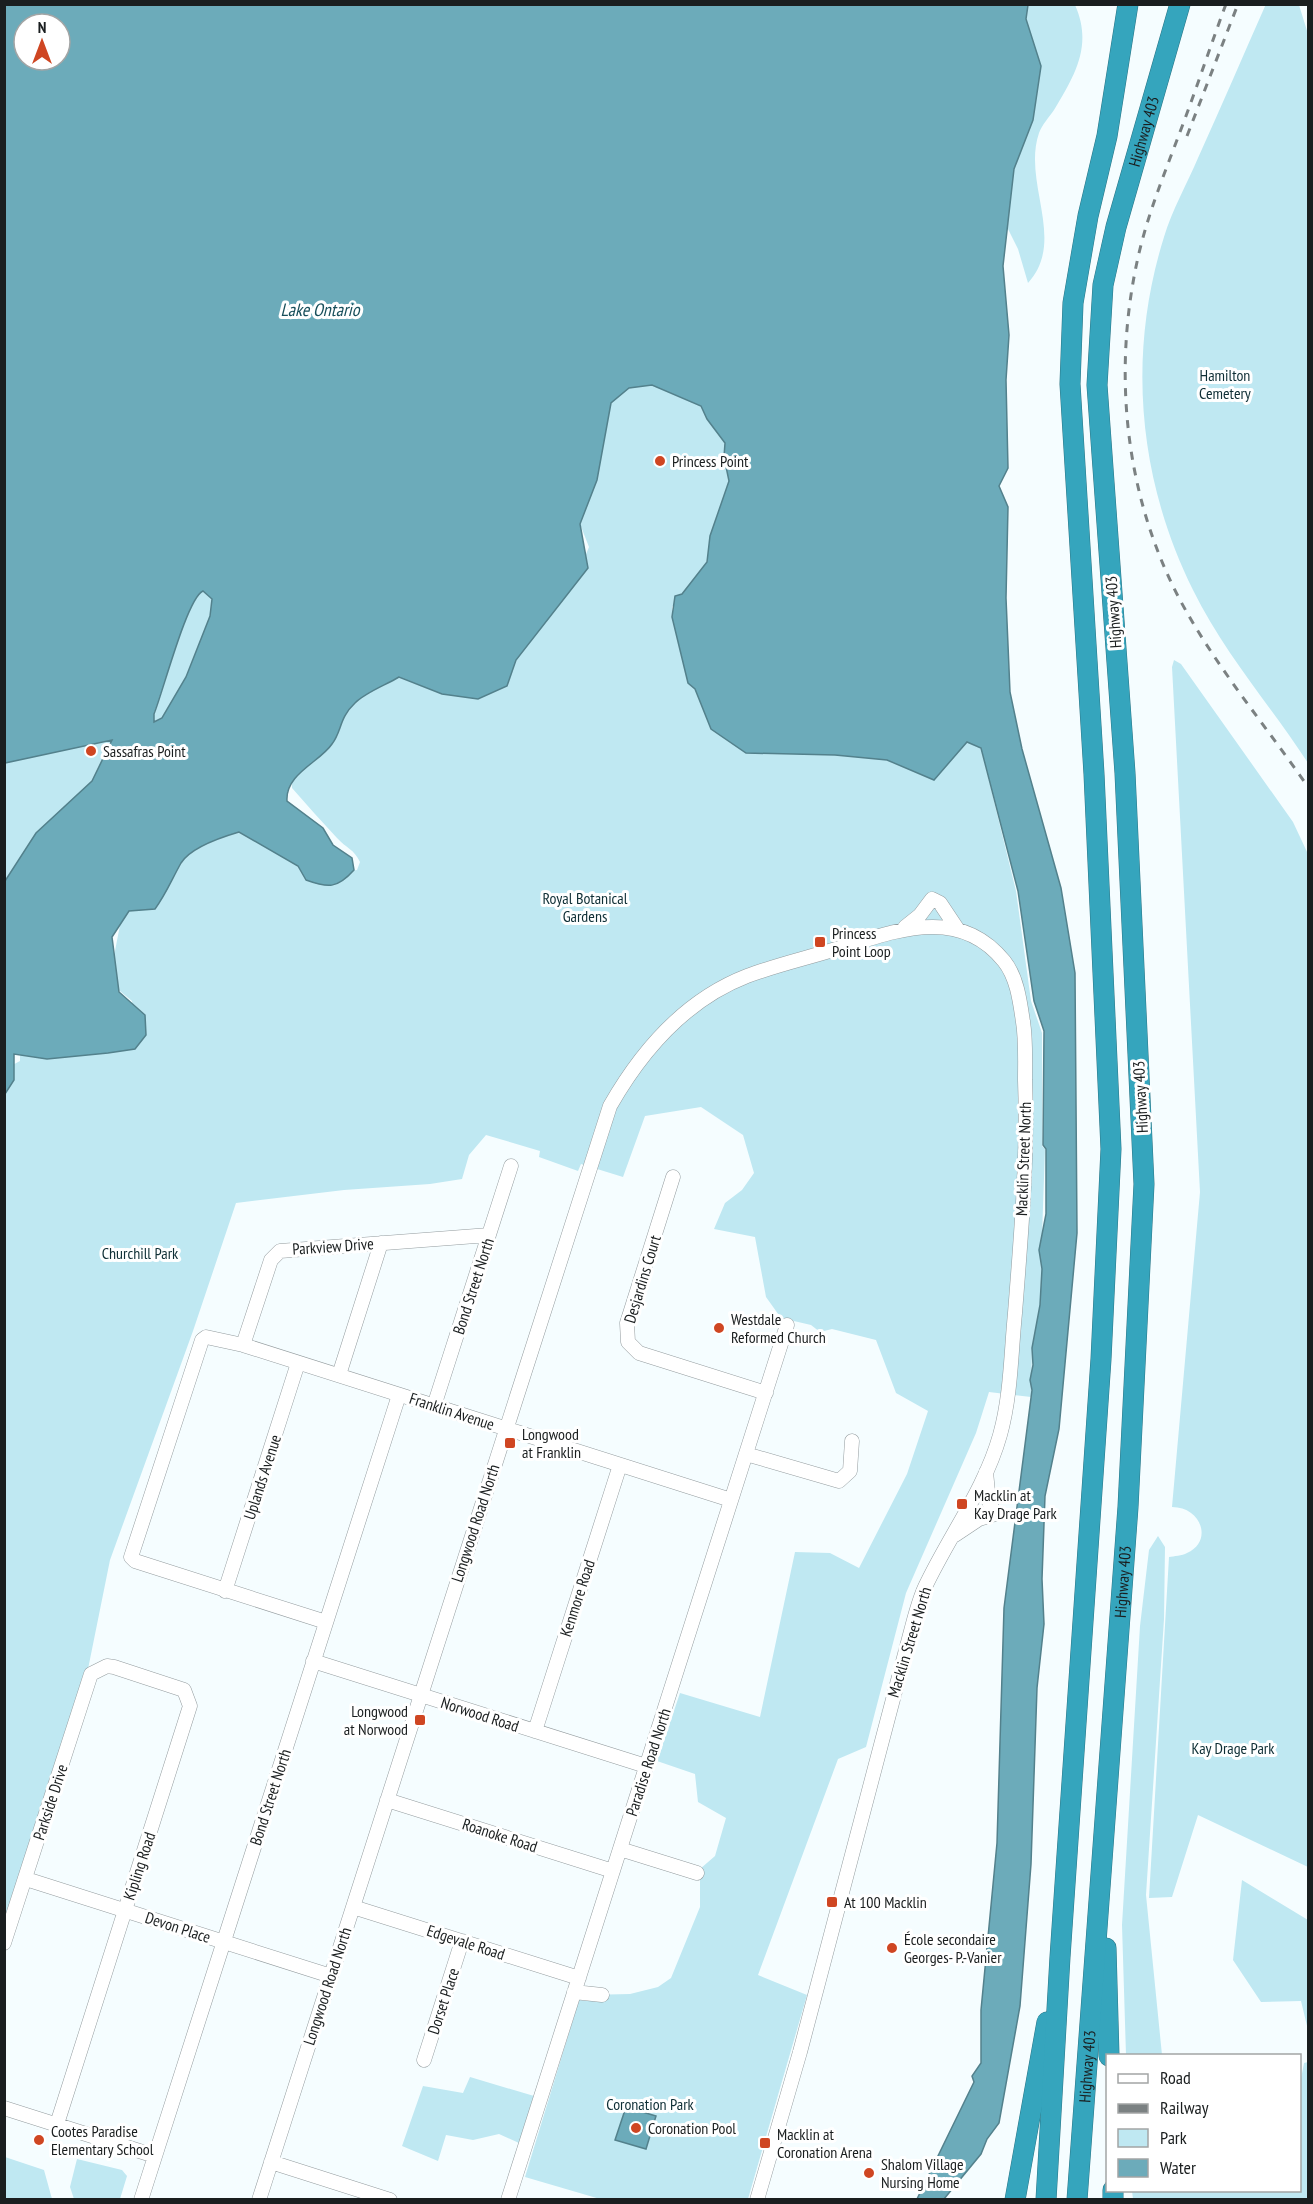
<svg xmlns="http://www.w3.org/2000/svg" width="1313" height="2204" font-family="'PT Sans Narrow',sans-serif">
	<rect width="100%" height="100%" fill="#f5fdff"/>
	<path fill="#bfe8f2" d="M1266,4l33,1 9,29v729c-38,-58 -84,-110 -115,-173 -55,-111 -66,-235 -29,-353 8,-27 23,-53 34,-79 23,-51 45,-102 68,-154z
		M1025,5h50c18,40 0,70 -21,105 -5,7 -12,15 -15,23 -17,50 28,107 -11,150l-10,-34 -12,-24z
		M643,385h9l50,21 5,12 18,25 -1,14 5,24 -19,55 -3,26 -35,45v10l16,66 7,6 16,40 124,26 52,5 47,20 33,-38 14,6 35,143 15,110 11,32v113l3,3 -3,87 -3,15 3,18 -2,36 -8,43 -1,49 -42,-5 -13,41 -70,160 -40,154 -28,12 -80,216 49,20 -59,204h-148l-75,-22 54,-177 8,1v-6l43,-1 28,-7 13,-9 29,-71v-38l15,-13 11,-38 -28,-16 -3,-28 -38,-13 23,-68 80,24 35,-165 35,1 29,15 48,-94 21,-63 -32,-18 -20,-53 -44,-11 -12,3 -9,-7 -30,-7 -15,-21 -11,-60 -41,-8 11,-26 17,-13 12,-17 -11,-38 -42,-28 -56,9 -22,61 -42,-13 -3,7 -39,-14 1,-6 -54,-16 -17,20 -7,24 -32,5 -86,6 -108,13 -43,128 -83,229 -23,114 -82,248v-853l15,-8v-15l115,-23 -3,-22 -17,-14 -1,-31 7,-36 9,-18 56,-46 45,-28 100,46 26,-4 3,-8c-6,-13 -14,-14 -23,-24 -15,-16 -30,-33 -45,-50v-6l62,-91 223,-115 12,-29 -9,-23 17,-44 14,-77 18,-15z
		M203,591l9,8 -2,17 -24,61 -24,41 -8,4v-8c9,-22 33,-115 49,-123z
		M1174,660l7,4 112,158 15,32v1013l-110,-52 -26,82 -23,1 20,-341c5,-1 13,-1 18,-4 26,-11 15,-46 -15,-46l28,-315 -28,-525z
		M93,734l32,7 -120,155v-145z
		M1158,1536l7,11 -1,72 -18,276 16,160h-36l-4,-130 18,-299 9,-76z
		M1242,1880l66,40v110l-7,-29 -40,1 -28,-42z
		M1308,2062v137h-175l-1,-8 168,-1v-106l4,-21z
		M470,2077l64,19 -15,47 -20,-9 -26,6 -27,-5 -8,26 -36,-15 21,-60 40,7z
		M5,2157l39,13 8,29h-47z
		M77,2159l45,11 5,6 -7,23h-46l-4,-12z"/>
	<path fill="#6cabba" stroke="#53818c" stroke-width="1.5" fill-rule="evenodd" d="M5,4l1023,1 -2,14 15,47 -8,54 -19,49 -11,97 6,69 -3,45 2,88 -9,18 9,21 -2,91 4,94 12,57 39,139 14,85 2,260 -18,196 -14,67 -3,83 2,45 -7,64 -6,176 -11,142 -21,117 -12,16 -6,15 -37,45h-27l57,-117 -2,-6 9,-13v-53l16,-167 7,-235 28,-218 -2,-10 3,-15 -1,-17 8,-43 2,-36 -3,-19 7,-36v-65l-3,-4 1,-114 -10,-30 -16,-110 -37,-143 -14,-6 -33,38 -47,-20 -52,-5 -89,-2 -35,-24 -16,-40 -7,-6 -16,-66 3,-21 7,-2 25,-32 3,-26 19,-55 -5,-24 1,-14 -18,-24 -6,-13 -49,-21 -23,3 -18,15 -14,77 -17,44 8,44 -72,92 -9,26 -29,13 -36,-5 -43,-17c-13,8 -33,15 -44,26 -16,15 -13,28 -23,41 -12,18 -47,30 -45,57l36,27 10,17 19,13 2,12c-17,19 -26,18 -48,10l-8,-14 -59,-34c-17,5 -48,15 -58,31 -9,16 -15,31 -26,46l-26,2 -17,26 7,55 26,23 1,20 -11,14 -27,4 -61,6 -33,-5v26l-9,14v-213l31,-48 56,-52 20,-41 -107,23zM24,24h36v36h-36zM203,591l9,8 -2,17 -24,61 -24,41 -8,4v-8c9,-22 33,-116 49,-123z
		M626,2107l30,9 -10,33 -31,-9z"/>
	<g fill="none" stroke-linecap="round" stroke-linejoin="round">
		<defs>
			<path id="minor" d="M905,927l15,-12 12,-16 8,4 18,27
				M673,1177l-46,146 1,19 11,11 127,40
				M243,1345l28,-85 9,-9 209,-16
				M339,1375l42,-132
				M434,1406l77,-240
				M746,1454l93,27 11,-10 2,-30
				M955,1535l24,-16 16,-5 -6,-12 -3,-30
				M225,1591l73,-228
				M326,1622l-191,-61 -4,-4 71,-217 4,-3 37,8 488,155
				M313,1661l333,105
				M535,1731l85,-266
				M387,1800l226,71
				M620,1849l77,24
				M26,1879l305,97
				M353,1907l226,71
				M4,1943l87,-269 16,-8 7,1 70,23 6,16 -133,418
				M574,1992l28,3
				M424,2060l38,-119
				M4,2108l151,48
				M271,2162l119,38
				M141,2200l258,-805
				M259,2200l351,-1094c32,-56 75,-106 137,-130 29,-11 60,-18 89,-27 57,-17 122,-45 168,12 13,16 16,40 19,61 3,18 2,39 2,58 3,77 -4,156 -10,233 -4,40 -4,83 -15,122 -15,54 -51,101 -75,152 -6,13 -10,29 -14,44l-111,421 -43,148
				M508,2200l279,-875"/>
			<g id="highway">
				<path d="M1106,1948l3,108"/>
				<path d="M1113,2190v10"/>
				<path d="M1015,2200l32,-178"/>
				<path d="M1046,2200l14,-243 41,-598 10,-210 -17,-375 -24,-390 3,-81 15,-87 19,-80 21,-132"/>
				<path id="s1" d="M1077,2200l51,-693 16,-323 -19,-411 -28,-388 6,-100 13,-58 64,-223"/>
			</g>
		</defs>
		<use href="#minor" stroke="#949c9f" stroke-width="15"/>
		<use href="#highway" stroke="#2c7686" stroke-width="21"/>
		<use href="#minor" stroke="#fff" stroke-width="14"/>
		<use href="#highway" stroke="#35a5bd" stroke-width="20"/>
		<path stroke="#7b8182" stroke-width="3" stroke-dasharray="8 8" stroke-linecap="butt" d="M1226,4c-16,43 -30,86 -46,128 -15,40 -31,79 -41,121 -27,116 -15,241 41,347 36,67 86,126 128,187
			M1187,136l51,-132"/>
	</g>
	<g fill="#cf4622" stroke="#fff" stroke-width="2">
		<circle cx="660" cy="461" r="6"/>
		<circle cx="91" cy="751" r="6"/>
		<rect x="814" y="936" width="12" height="12" rx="3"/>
		<circle cx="719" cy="1328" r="6"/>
		<rect x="504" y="1437" width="12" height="12" rx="3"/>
		<rect x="956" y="1498" width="12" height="12" rx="3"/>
		<rect x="414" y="1714" width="12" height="12" rx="3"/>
		<rect x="826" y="1896" width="12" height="12" rx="3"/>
		<circle cx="892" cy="1948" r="6"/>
		<circle cx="636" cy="2128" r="6"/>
		<circle cx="39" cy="2140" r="6"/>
		<rect x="759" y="2137" width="12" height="12" rx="3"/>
		<circle cx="869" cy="2173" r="6"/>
	</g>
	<g text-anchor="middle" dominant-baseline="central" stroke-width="6" stroke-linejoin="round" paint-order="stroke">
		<g font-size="16" fill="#1a1e1f" stroke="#fff">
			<text stroke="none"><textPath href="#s1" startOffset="2078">Highway 403</textPath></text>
			<text transform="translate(1113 612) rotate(-94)">Highway 403</text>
			<text transform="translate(1140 1097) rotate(-93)">Highway 403</text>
			<text transform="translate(1023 1159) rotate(-88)">Macklin Street North</text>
			<text transform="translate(333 1246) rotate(-4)">Parkview Drive</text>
			<text transform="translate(642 1279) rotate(-73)">Desjardins Court</text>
			<text transform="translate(473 1286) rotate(-72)">Bond Street North</text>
			<text transform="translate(452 1411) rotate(18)">Franklin Avenue</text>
			<text transform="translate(262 1477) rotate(-72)">Uplands Avenue</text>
			<text transform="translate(475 1523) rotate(-72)">Longwood Road North</text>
			<text stroke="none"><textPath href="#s1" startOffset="620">Highway 403</textPath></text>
			<text transform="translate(577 1598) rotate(-72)">Kenmore Road</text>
			<text transform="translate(909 1642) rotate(-73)">Macklin Street North</text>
			<text transform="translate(480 1714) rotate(18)">Norwood Road</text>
			<text transform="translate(648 1762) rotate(-72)">Paradise Road North</text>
			<text transform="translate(270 1797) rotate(-72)">Bond Street North</text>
			<text transform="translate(50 1802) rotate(-72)">Parkside Drive</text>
			<text transform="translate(500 1835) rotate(18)">Roanoke Road</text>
			<text transform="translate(139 1866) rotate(-72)">Kipling Road</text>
			<text transform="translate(178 1927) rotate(18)">Devon Place</text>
			<text transform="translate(466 1942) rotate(18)">Edgevale Road</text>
			<text transform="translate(327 1986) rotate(-72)">Longwood Road North</text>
			<text transform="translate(443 2001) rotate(-72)">Dorset Place</text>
			<text stroke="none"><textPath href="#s1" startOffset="134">Highway 403</textPath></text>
		</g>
		<g font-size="16" fill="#0e2e35" stroke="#fff">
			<text x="1225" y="375">Hamilton<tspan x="1225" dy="18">Cemetery</tspan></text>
			<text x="585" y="898">Royal Botanical<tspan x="585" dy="18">Gardens</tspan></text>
			<text x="140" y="1253">Churchill Park</text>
			<text x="1233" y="1748">Kay Drage Park</text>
			<text x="650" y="2104">Coronation Park</text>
		</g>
		<g font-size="16" fill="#1a1e1f" stroke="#fff" text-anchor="start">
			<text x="672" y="461">Princess Point</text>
			<text x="103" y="751">Sassafras Point</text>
			<text x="832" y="933">Princess<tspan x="832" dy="18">Point Loop</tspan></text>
			<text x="731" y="1319">Westdale<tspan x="731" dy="18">Reformed Church</tspan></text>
			<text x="522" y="1434">Longwood<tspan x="522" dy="18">at Franklin</tspan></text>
			<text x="974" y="1495">Macklin at<tspan x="974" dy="18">Kay Drage Park</tspan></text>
			<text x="408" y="1711" text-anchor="end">Longwood<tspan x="408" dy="18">at Norwood</tspan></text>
			<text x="844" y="1902">At 100 Macklin</text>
			<text x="904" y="1939">École secondaire<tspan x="904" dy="18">Georges- P.-Vanier</tspan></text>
			<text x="648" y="2128">Coronation Pool</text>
			<text x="51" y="2131">Cootes Paradise<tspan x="51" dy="18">Elementary School</tspan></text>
			<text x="777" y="2134">Macklin at<tspan x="777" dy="18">Coronation Arena</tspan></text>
			<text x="881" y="2164">Shalom Village<tspan x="881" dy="18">Nursing Home</tspan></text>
		</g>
		<g font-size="18" font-style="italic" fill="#184f5b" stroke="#fff">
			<text x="320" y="309">Lake Ontario</text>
		</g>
	</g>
	<rect width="1313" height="2204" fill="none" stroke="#1a1e1f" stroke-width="12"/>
	<rect x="1106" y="2054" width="195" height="138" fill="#ffffff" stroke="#a3a5a5" stroke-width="1.5"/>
	<rect x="1118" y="2074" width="30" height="9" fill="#ffffff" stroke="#a3a5a5" stroke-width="1.5"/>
	<text x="1160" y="2084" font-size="18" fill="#1a1e1f">Road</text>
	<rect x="1118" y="2104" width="30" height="9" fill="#7b8182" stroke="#a3a5a5" stroke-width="1.5"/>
	<text x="1160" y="2114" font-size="18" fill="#1a1e1f">Railway</text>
	<rect x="1118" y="2129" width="30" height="18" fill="#bfe8f2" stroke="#a3a5a5" stroke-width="1.5"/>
	<text x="1160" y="2144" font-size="18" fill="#1a1e1f">Park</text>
	<rect x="1118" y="2159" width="30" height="18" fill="#6cabba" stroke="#a3a5a5" stroke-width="1.5"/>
	<text x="1160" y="2174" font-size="18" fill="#1a1e1f">Water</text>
	<g transform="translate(42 42)"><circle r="28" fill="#ffffff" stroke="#a3a5a5" stroke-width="1.5"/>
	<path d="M0-4.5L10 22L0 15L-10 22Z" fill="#cf4622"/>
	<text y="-9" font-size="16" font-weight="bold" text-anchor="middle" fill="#1a1e1f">N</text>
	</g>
</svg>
